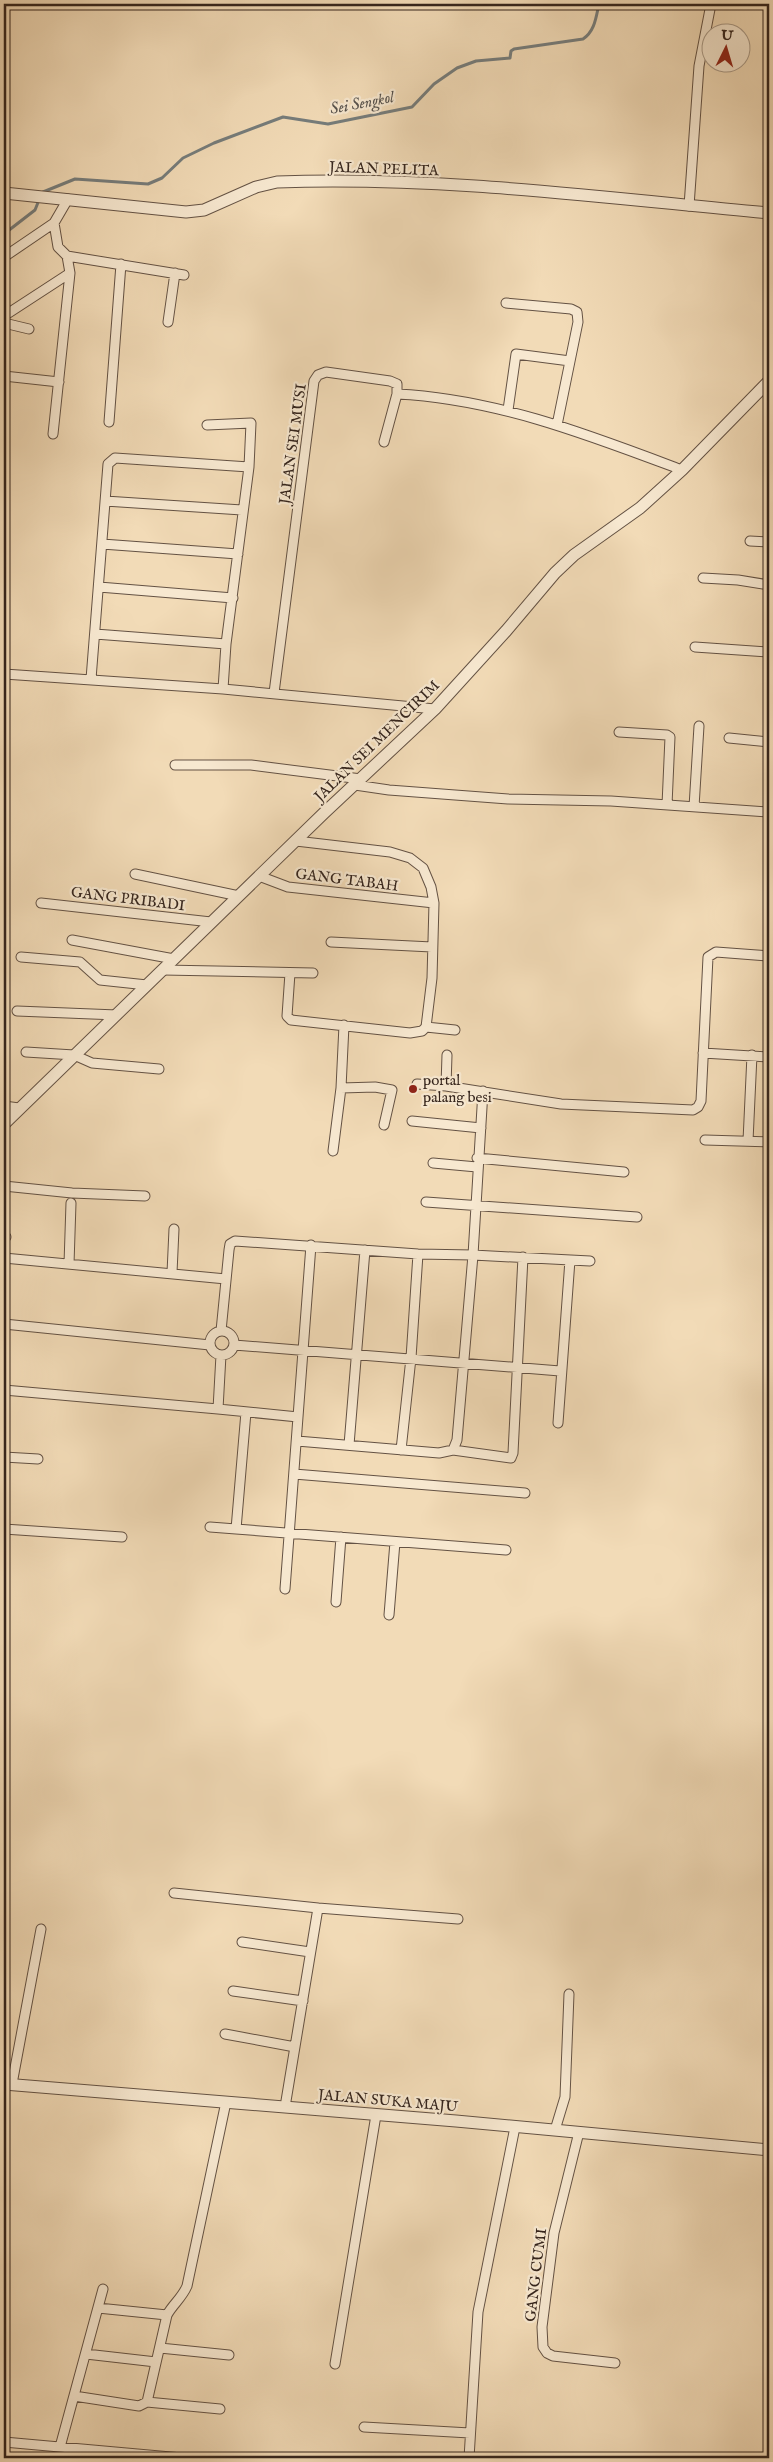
<svg xmlns="http://www.w3.org/2000/svg" width="773" height="2462" font-family="'IM FELL English',serif">
	<rect width="100%" height="100%" fill="#f2dbb7"/>
	<filter id="stains"><feTurbulence type="fractalNoise" baseFrequency=".004" numOctaves="4"/><feColorMatrix values="0 0 0 0 .2 0 0 0 0 .09 0 0 0 0 .02 0 0 0 .5 -.17"/></filter>
	<radialGradient id="worn" r=".72"><stop offset=".6" stop-color="#630" stop-opacity="0"/><stop offset="1" stop-color="#630" stop-opacity=".3"/></radialGradient>
	<g fill="none" stroke-linecap="round" stroke-linejoin="round">
		<path stroke="#767d7c" stroke-width="3" d="M41,195l2,-3 32,-13 73,5 14,-6 21,-20 31,-15 69,-26 45,7 84,-17 22,-23 23,-16 19,-7 34,-3 1,-7 3,-2 69,-10c12,-8 13,-22 16,-35
			M4,234l31,-24 4,-10"/>
		<defs>
			<path id="minor" d="M689,206l10,-140 12,-62
				M54,223l4,24 9,9 117,19
				M4,257l50,-34 14,-24
				M506,303l65,6 6,3 1,10 -21,103
				M4,316l66,-43
				M168,322l7,-49
				M4,323l25,6
				M4,376l55,6
				M508,410l8,-56 54,7
				M109,422l12,-158
				M207,425l44,-2 -2,44 -23,177 -3,45
				M53,434l17,-161 -3,-17
				M384,442l13,-48
				M105,501l137,9
				M750,541l19,1
				M102,544l136,10
				M703,578l35,2 31,5
				M99,587l134,11
				M95,634l131,10
				M695,647l74,5
				M4,674l219,15 212,20
				M91,679l17,-215 7,-6 134,9
				M274,693l40,-312 4,-6 8,-3 64,9 7,3v10c100,5 192,41 285,76
				M619,732l48,3 3,2 -3,68
				M729,738l40,4
				M175,765h76l110,14
				M355,785l34,5 119,9 103,2 158,11
				M694,807l5,-81
				M296,841l94,11 20,6 13,10 8,19 3,16 -2,75 -6,49
				M135,874l104,22
				M259,876l29,11 146,16
				M41,903l170,19
				M72,940l102,19
				M331,942l101,5
				M21,957l59,5 20,18 47,5
				M163,970l150,3
				M290,973l-3,43 4,4 119,13 12,-2 4,-4 29,3
				M17,1011l100,4
				M26,1052l48,3 18,8 67,6
				M703,1053l66,4
				M417,1084l29,2 115,18 132,6 5,-3 3,-6 7,-144 8,-5 53,4
				M446,1086l1,-31
				M341,1088l34,-1 17,3 -8,35
				M4,1106l15,2
				M412,1121l69,7
				M705,1140l64,2
				M748,1141l4,-86
				M333,1151l8,-63 3,-63
				M477,1158l147,14
				M433,1163l44,4
				M4,1186l68,7 73,3
				M426,1202l211,15
				M4,1239l2,-2
				M4,1258l222,21
				M69,1264l2,-61
				M172,1273l2,-44
				M4,1324l206,21
				M210 1343a12 12 0 1 1 24 0a12 12 0 1 1-24 0Z
				M221,1331l8,-81 1,-6 5,-3 183,13 55,1 117,6
				M234,1345l326,26
				M4,1390l214,19 3,-54
				M218,1409l80,8
				M246,1412l-10,117 270,21
				M558,1423l12,-163
				M297,1441l142,12 14,-3 58,8 2,-5 10,-196
				M349,1445l16,-195
				M401,1450l10,-92 7,-104
				M453,1450l4,-10 16,-185 10,-164
				M4,1457l34,2
				M294,1474l231,19
				M210,1527l26,2
				M4,1529l118,8
				M285,1589l26,-344
				M336,1602l5,-65
				M389,1615l6,-73
				M174,1893l144,15 -33,199
				M318,1908l140,11
				M242,1942l68,10
				M233,1991l70,10
				M225,2034l70,13
				M12,2084l29,-155
				M555,2130l10,-33 4,-103
				M579,2132l-25,101 -12,94 1,20 4,6 6,3 62,7
				M98,2308l69,7
				M160,2348l69,7
				M86,2354l70,8
				M335,2364l41,-249
				M74,2396l65,10 8,-4 20,-87c6,-11 15,-17 20,-29l39,-184
				M147,2402l73,7
				M364,2427l106,6
				M4,2442l178,16
				M60,2447l43,-158
				M469,2458l9,-146 37,-185"/>
			<path id="tertiary" d="M4,193l182,19 18,-2 52,-23 21,-5c164,-6 329,16 492,31
				M4,1124l320,-311 111,-104 71,-78 49,-58 19,-18 66,-47 42,-38 87,-89
				M4,2084l452,37 313,29"/>
		</defs>
		<use href="#minor" stroke="#645244" stroke-width="11"/>
		<use href="#tertiary" stroke="#645244" stroke-width="13"/>
		<use href="#minor" stroke="#f7e8d0" stroke-width="9"/>
		<use href="#tertiary" stroke="#f7e8d0" stroke-width="11"/>
	</g>
	<circle fill="#8f2418" stroke="#f7e8d0" stroke-width="2" cx="413" cy="1089" r="5"/>
	<g text-anchor="middle" dominant-baseline="central" stroke-width="4.5" stroke-linejoin="round" paint-order="stroke">
		<g font-size="15" fill="#35251d" stroke="#f7e8d0">
			<text transform="translate(384 169) rotate(2)">JALAN PELITA</text>
			<text transform="translate(293 444) rotate(-82)">JALAN SEI MUSI</text>
			<text transform="translate(377 741) rotate(-44)">JALAN SEI MENCIRIM</text>
			<text transform="translate(347 880) rotate(7)">GANG TABAH</text>
			<text transform="translate(128 899) rotate(7)">GANG PRIBADI</text>
			<text transform="translate(388 2101) rotate(5)">JALAN SUKA MAJU</text>
			<text transform="translate(536 2275) rotate(-83)">GANG CUMI</text>
		</g>
		<g font-size="15" fill="#35251d" stroke="#f7e8d0" text-anchor="start">
			<text x="423" y="1080">portal<tspan x="423" dy="17">palang besi</tspan></text>
		</g>
		<g font-size="16" font-style="italic" fill="#55514c" stroke="#f7e8d0">
			<text transform="translate(362 104) rotate(-11)">Sei Sengkol</text>
		</g>
	</g>
	<rect width="773" height="2462" fill="none" stroke="#f2dbb7" stroke-width="20"/>
	<rect x="5" y="5" width="763" height="2452" fill="none" stroke="#35251d" stroke-width="2.5"/>
	<rect x="10" y="10" width="753" height="2442" fill="none" stroke="#35251d"/>
	<g transform="translate(726 48) rotate(5)"><circle r="24" fill="#f7e8d0" stroke="#a99a88"/>
	<path d="M0-4L9 19L0 12L-9 19Z" fill="#8f2418"/>
	<text y="-8" font-size="14" font-weight="bold" text-anchor="middle" fill="#35251d">U</text>
	</g>
	<rect width="100%" height="100%" filter="url(#stains)"/>
	<rect width="100%" height="100%" fill="url(#worn)"/>
</svg>
